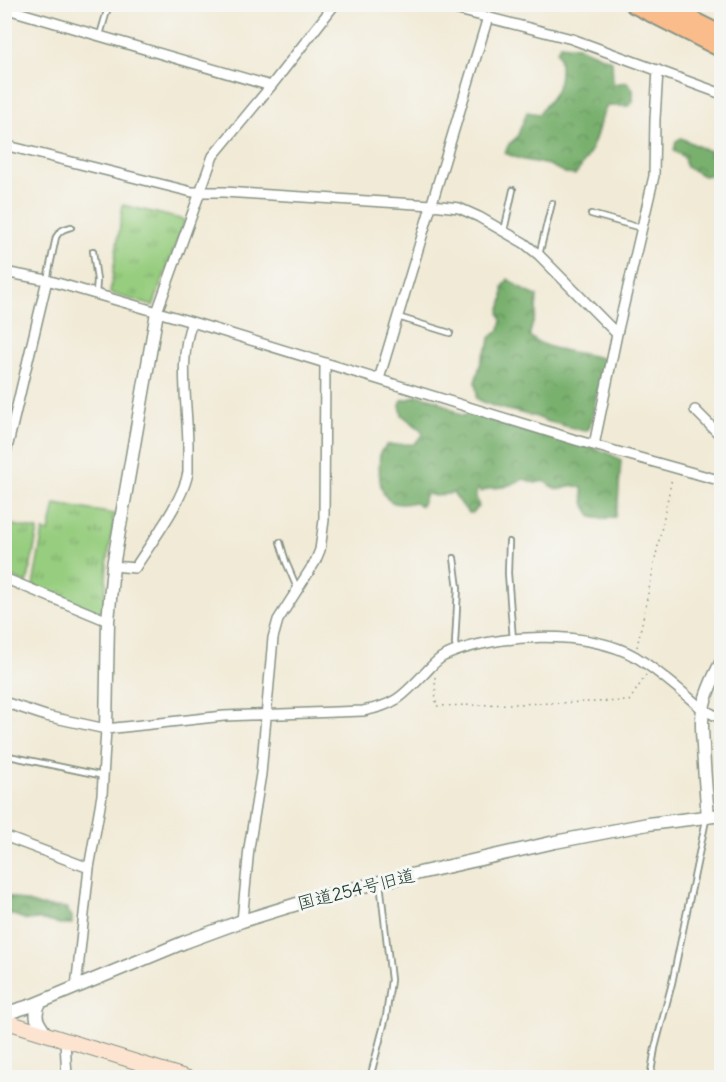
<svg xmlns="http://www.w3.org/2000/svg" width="726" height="1082" font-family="Delius,'Klee One',sans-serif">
	<defs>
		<pattern id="grass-tufts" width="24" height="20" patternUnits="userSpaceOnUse" patternTransform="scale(1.5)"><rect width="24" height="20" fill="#97cd7f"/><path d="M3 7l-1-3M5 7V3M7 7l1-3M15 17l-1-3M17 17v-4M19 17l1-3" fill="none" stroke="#7ba869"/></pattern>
		<pattern id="forest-crowns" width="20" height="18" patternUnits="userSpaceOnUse" patternTransform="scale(1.5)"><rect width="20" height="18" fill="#79b06e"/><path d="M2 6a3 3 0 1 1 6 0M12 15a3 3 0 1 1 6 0" fill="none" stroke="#63905b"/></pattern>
	</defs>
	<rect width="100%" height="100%" fill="#f6f6f2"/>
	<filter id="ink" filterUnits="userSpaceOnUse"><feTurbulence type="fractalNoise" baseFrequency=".0167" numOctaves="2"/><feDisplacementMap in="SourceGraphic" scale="12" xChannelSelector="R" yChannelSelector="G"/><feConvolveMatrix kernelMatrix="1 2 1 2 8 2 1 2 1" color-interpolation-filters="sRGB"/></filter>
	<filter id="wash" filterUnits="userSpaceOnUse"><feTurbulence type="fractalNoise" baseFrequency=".008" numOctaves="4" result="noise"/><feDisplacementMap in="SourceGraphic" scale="24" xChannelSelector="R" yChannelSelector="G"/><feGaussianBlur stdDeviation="1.35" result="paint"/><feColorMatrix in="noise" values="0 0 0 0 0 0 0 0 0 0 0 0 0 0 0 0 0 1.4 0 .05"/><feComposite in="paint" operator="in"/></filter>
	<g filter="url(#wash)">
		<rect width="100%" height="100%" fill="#f1ead6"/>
		<path fill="url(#grass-tufts)" stroke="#5b855a" stroke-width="1.5" d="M123,205l62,15 -32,86 -43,-13z
			M55,504l60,10 -8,50 -3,45 -7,4 -64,-27 10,-55 6,1z
			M4,523l34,7 -11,54 -22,-10z"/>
		<path fill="url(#forest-crowns)" stroke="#4c7651" stroke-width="1.5" d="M560,45l19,2 33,14 1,23 14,-2 6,8v12l-5,4h-21c-7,11 -8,24 -13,36 -4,13 -11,23 -19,33l-10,-2 -16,-8 -29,-6 -15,-6 4,-9 8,-7 10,-25 12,2c5,-8 10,-12 15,-20 7,-11 8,-31 3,-43z
			M681,138l23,11 17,6v22l-6,-3 -11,2 -18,-9 -2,-10 -10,-6 2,-10z
			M508,279l17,12 12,5 -1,17 -7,23c22,17 50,15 75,23v8l-5,21 -3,8 -3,20 -4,13 -5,2 -38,-10 -9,-4 -41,-10 -13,-5 -7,-4 1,-5 -2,-11 8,-27 6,-10 1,-7 9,-8 3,-9 -3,-8 4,-14v-12z
			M417,395l20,5 25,16c3,-1 6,-2 9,-2 12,-1 36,13 48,16 32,9 74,12 102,30l-3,43 -3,14 -12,2 -11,-2 -7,-11 -3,-18 -10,-3c-14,7 -17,5 -28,-4l-9,2 -11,-4 -20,8 -14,1 -9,4 -4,-4 -1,9 3,10 -7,6h-4l-15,-20 -17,3 -10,-2 -5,12 -7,-4c-37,11 -36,-25 -34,-50l7,-7 27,-1 9,-9 -2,-5 -19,-15 -2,-10 2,-5 7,-1z
			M5,895l35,11 26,2 6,9v7h-12l-22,-5 -11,1 -22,-8z"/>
	</g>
	<g filter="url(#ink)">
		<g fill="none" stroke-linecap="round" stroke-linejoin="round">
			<defs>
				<path id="service" d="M100,35l9,-31
					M591,214l50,14
					M504,231l9,-41
					M93,251l4,29 -1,14
					M539,255l13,-52
					M47,280l9,-43c4,-7 8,-8 15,-10
					M398,317l52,16
					M717,430l5,-22
					M280,542l6,20 11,26
					M509,542l-1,31 5,67
					M454,558l4,30 -3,56 2,6
					M4,755l100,21
					M370,1078l16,-61 5,-37 -11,-98
					M650,1078l5,-30 17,-65 34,-163"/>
				<path id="minor" d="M435,4l137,35 150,55
					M4,8l267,78
					M4,145l188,47h32l208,13 27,3 20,9 45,26 15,12 78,79
					M4,272l43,8 145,42 387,119 143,40
					M157,312l56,-156 58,-70 64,-82
					M379,379l109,-362
					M695,410l27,27
					M594,445l23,-111 37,-158 1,-57 3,-49
					M4,461l43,-181
					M113,566l22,2c15,-24 49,-68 53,-96 0,-5 0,-12 0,-18 1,-41 -11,-94 4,-132
					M4,578l104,43
					M4,702l42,14 60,13 118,-13 139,-5c32,-6 39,-14 61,-37 6,-6 12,-14 20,-18 50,-23 144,-27 192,1 24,15 44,33 65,51 6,4 14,7 21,11
					M4,836l85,32
					M242,921l7,-73 12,-74 12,-136 5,-18 37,-58 5,-12 4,-30 1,-157
					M76,988l13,-120 13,-73 4,-66
					M65,1041l2,37"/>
				<path id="tertiary" d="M106,729l2,-108 5,-55 44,-254
					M708,817c-2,-24 -4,-47 -5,-71 -1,-12 -2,-25 0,-37 3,-17 11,-33 19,-48
					M40,1002c-7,14 -3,20 6,32
					M4,1014l29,-9 152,-63 57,-21 68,-21 70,-18 175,-40 93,-18 74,-9"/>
				<path id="secondary" d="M4,1021l184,57"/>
				<path id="trunk" d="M633,4l89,45
					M660,4l62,31"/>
			</defs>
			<use href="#service" stroke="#889485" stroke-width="8"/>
			<use href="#minor" stroke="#889485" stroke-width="12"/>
			<use href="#tertiary" stroke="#889485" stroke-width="15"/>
			<use href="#secondary" stroke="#889485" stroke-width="16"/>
			<use href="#trunk" stroke="#889485" stroke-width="20"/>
			<path stroke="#889485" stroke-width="1.5" stroke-dasharray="1.5 4.5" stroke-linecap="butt" d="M637,647l35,-169
				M435,677l1,29 193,-5 17,-26"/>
			<use href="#service" stroke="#fff" stroke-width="4.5"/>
			<use href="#minor" stroke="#fff" stroke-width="9"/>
			<use href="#tertiary" stroke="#fff" stroke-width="12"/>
			<use href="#secondary" stroke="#fde4d1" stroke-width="14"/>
			<use href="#trunk" stroke="#fabc8b" stroke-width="16"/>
		</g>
	</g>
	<g text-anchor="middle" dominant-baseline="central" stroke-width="6" stroke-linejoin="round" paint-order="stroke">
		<g font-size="18" fill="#1f3d34" stroke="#f6f6f2">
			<text transform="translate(356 889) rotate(-14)">国道254号旧道</text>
		</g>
	</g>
	<rect width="726" height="1082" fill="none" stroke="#f6f6f2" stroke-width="24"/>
</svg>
